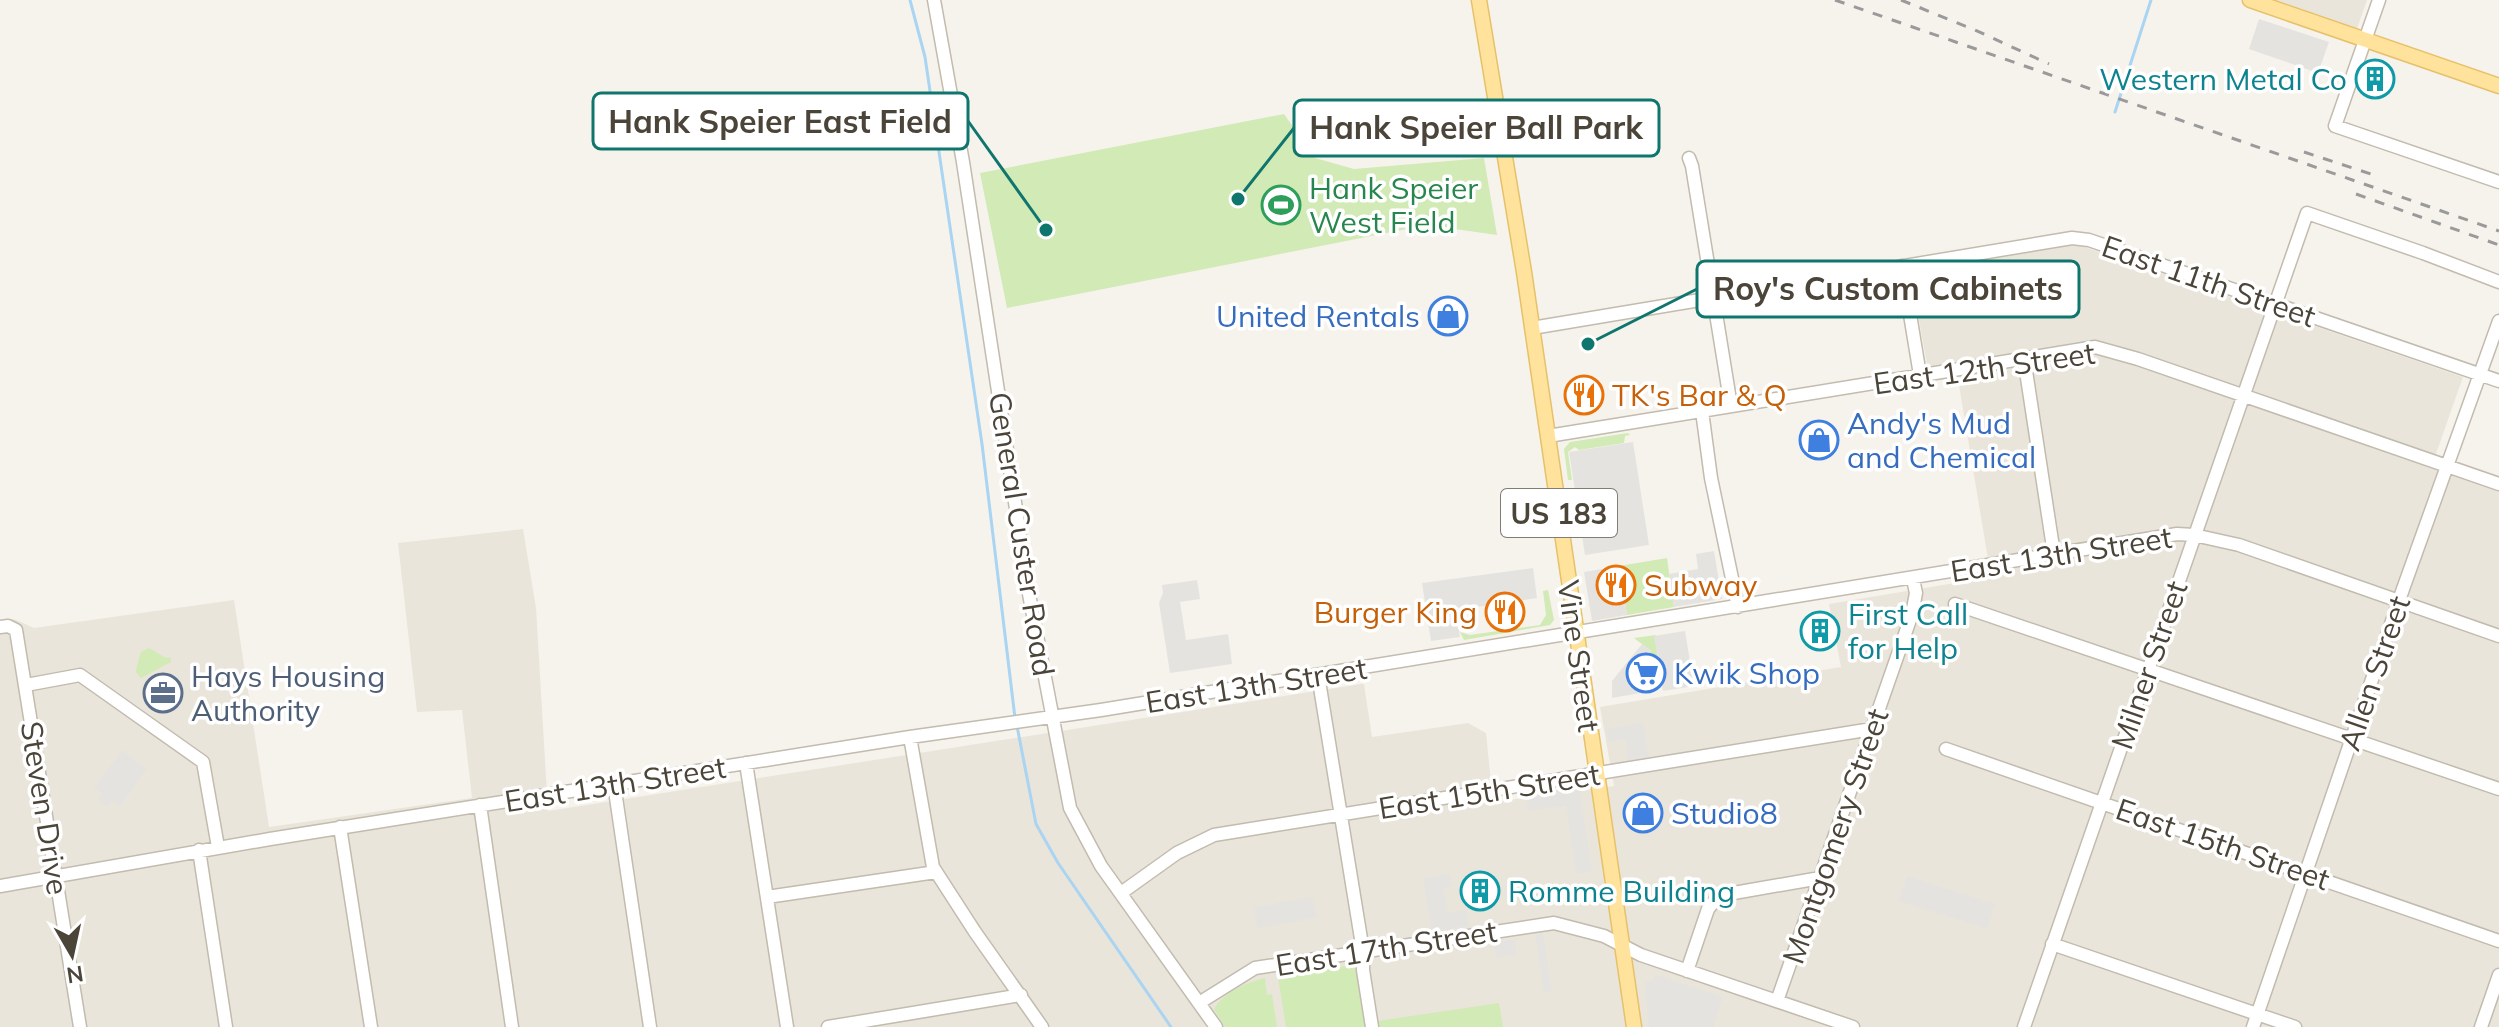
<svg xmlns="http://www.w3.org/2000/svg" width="2499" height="1027" font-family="Mulish,sans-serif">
	<rect width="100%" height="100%" fill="#f6f3ec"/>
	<path fill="#eae5da" d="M2276,0h91l-10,29z
		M2076,244l387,133 -32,91 68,23v536h-2499v-406l14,-2 20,9 200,-28 35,227 203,-29 -10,-88 -45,2 -19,-169 125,-14 13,79 12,203 813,-127h3l8,53 96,-14 18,10 7,69 121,-16 -14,-79 241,-40 -12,-63 162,-27 -33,-198 -28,2 -20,-111z"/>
	<path fill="#d2eab5" d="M1284,114l31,44 39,11 130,-11 13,77 -70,-10 -420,83 -27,-135z
		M1628,433l2,2 -5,1 -1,7 -45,7 -4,-3 -7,5 4,28h-4l-4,-31 6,-7z
		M1667,558l7,49 -47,8 -8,-49z
		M1548,590l6,30 -4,5 -86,15 -4,-8 10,3 70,-10 6,-10 -3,-24z
		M1656,635l6,33 -15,-11 4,-6 -17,-13z
		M149,648l15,9 7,1v4l-30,16 -5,-6c0,-4 4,-17 5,-20z
		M1352,965l3,2 10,60h-79l-8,-50z
		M1265,978l2,17 5,-1 5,33h-52l-11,-18c9,-16 33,-27 51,-31z
		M1499,1003l4,24h-131l-1,-5z"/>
	<path fill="#e5e3e0" d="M2259,19l70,23 -11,31 -69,-24z
		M1633,442l16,103 -64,10 -16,-103z
		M1714,551l8,48 -48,8 -5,-33 29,-5 -2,-15z
		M1619,566l8,49 -35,6 -8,-49z
		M1533,568l4,30 -81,12 4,27 -29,4 -9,-58z
		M1197,580l3,19 -20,3 6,38 42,-6 4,30 -62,9 -11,-70 4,-10 -1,-8z
		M1685,631l9,55 -31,5 -9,-55z
		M1642,644l9,7 -21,30 16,11 -34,6v-17z
		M1643,722l6,36 -21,3 -2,-22 -18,3 -2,-13z
		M122,750l25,19 -27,37 -7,-5 -6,6 -9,-7 4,-6 -8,-7z
		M1579,786l13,85 -16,3 -10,-68 -39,5 1,-16z
		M1450,873l2,13 -9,2 5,25 18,-3 3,16 -37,6 -9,-54z
		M1907,876l88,28 -8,25 -88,-28z
		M1313,897l4,21 -60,10 -3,-21z
		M1543,933l9,58 -8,1 -9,-58z
		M1515,939l2,16 -21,3 -2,-16z
		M1656,975l67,22 -10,30h-64l-4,-45 6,-1z"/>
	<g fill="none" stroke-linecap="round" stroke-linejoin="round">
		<path stroke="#a9d4f2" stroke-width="3" d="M910,0l15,57 57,387 33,274
			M2115,112l36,-112
			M1017,726l19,98 22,39 113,164"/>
		<defs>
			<path id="minor" d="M934,0l29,162 66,432 41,214 31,58 115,161
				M2379,0l-44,126 164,56
				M1689,158l3,8 39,240
				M1902,266l18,109
				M1532,328l540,-90 17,2 410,141
				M2024,358l30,196
				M1702,411l9,67 27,129
				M1548,436l547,-89 43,12 361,125
				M1955,604l544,185
				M0,627l8,-1 8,4 64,397
				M1318,675l45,276v19l9,57
				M26,685l54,-10 123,87 15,85
				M910,737l23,130 42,65 67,95
				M1946,749l553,192
				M746,763l41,264
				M614,784l36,243
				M480,805l32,222
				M340,827l31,200
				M199,850l27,177
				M0,886l270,-47 640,-102 191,-27 1076,-176 17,1 45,10 260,91
				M1121,893l56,-40 37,-18 658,-106
				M767,897l169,-25
				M2052,944l243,83
				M1687,971l21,-62 8,-10 12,-5 92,-16
				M1777,1001l135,-387 4,-21 -3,-14
				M1199,1003l56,-35 299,-45 50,13 37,19 212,72
				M828,1027l193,-32
				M2024,1027l283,-814 116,40 76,29
				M2253,1027l150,-438 96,-268
				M2481,1027l18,-52"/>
			<path id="major" d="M1479,0l45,272 110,755
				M2250,0l249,86"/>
		</defs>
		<use href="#minor" stroke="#c2bbae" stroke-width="15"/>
		<use href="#major" stroke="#e6c16a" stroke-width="17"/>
		<use href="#minor" stroke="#fff" stroke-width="12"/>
		<use href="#major" stroke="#ffe39c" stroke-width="14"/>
		<path stroke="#9a9a9a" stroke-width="3" stroke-dasharray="10 10" stroke-linecap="butt" d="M1835,0l664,231
			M1901,0l74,30 74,34
			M2304,152l73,24
			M2356,194l143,51"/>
	</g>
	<defs>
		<symbol id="building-ring" viewBox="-11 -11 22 22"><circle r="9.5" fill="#fff" stroke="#0f9aa8" stroke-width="1.5"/><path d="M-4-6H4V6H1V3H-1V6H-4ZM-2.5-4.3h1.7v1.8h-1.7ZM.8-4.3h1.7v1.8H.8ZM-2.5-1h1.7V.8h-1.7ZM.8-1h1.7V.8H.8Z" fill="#0f9aa8"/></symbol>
		<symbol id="stadium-ring" viewBox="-11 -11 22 22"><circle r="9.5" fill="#fff" stroke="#2e9e5b" stroke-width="1.5"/><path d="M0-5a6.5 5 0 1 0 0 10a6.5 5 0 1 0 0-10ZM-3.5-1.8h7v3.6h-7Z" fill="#2e9e5b"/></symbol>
		<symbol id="shop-ring" viewBox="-11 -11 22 22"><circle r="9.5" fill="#fff" stroke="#3f7fe0" stroke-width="1.5"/><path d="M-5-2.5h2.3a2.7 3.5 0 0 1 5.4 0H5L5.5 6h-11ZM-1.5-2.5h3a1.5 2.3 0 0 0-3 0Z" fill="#3f7fe0"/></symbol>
		<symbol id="restaurant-ring" viewBox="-11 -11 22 22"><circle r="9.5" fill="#fff" stroke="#e8710a" stroke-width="1.5"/><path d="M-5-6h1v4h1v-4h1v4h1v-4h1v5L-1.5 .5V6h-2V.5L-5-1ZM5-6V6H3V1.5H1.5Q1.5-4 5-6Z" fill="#e8710a"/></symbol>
		<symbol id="supermarket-ring" viewBox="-11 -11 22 22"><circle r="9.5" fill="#fff" stroke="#3f7fe0" stroke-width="1.5"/><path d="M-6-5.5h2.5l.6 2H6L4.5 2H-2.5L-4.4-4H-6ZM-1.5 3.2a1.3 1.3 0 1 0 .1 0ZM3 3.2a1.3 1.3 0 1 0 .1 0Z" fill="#3f7fe0"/></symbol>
		<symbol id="office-ring" viewBox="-11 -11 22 22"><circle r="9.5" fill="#fff" stroke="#5c6f8a" stroke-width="1.5"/><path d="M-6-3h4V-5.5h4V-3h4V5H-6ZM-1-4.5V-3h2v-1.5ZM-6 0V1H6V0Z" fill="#5c6f8a"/></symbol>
	</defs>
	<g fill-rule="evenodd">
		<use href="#building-ring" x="2353" y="57" width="44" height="44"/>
		<use href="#stadium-ring" x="1259" y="183" width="44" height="44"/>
		<use href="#shop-ring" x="1426" y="294" width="44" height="44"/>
		<use href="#restaurant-ring" x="1562" y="373" width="44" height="44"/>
		<use href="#shop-ring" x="1797" y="418" width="44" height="44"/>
		<use href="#restaurant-ring" x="1594" y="563" width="44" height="44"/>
		<use href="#restaurant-ring" x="1483" y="590" width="44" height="44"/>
		<use href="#building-ring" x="1798" y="609" width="44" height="44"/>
		<use href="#supermarket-ring" x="1624" y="651" width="44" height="44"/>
		<use href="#office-ring" x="141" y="671" width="44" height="44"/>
		<use href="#shop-ring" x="1621" y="791" width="44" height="44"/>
		<use href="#building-ring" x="1458" y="869" width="44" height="44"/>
	</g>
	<g text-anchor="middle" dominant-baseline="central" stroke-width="7" stroke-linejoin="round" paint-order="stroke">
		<rect fill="#fff" stroke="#817c74" stroke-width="2" x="1501" y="489" width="116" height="48" rx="6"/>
		<g font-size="28" font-weight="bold" fill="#4b4439">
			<text x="1559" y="513">US 183</text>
		</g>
		<g font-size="30" fill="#0d838f" stroke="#fff" text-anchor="start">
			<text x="2347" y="79" text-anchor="end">Western Metal Co</text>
			<text x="1848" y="614">First Call<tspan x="1848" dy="34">for Help</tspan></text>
			<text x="1508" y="891">Romme Building</text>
		</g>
		<g font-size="30" fill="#27864d" stroke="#fff" text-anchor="start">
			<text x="1309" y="188">Hank Speier<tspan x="1309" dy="34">West Field</tspan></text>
		</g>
		<g font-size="30" fill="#4b4439" stroke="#fff">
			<text transform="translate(2209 281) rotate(19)">East 11th Street</text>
			<text transform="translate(1984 368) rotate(-8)">East 12th Street</text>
			<text transform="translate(1022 534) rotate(81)">General Custer Road</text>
			<text transform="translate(2061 554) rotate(-9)">East 13th Street</text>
			<text transform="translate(1579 656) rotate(82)">Vine Street</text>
			<text transform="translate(2149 665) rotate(-71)">Milner Street</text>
			<text transform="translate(2374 673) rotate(-71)">Allen Street</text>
			<text transform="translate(1256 685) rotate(-9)">East 13th Street</text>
			<text transform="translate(615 784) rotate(-9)">East 13th Street</text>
			<text transform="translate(1489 791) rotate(-9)">East 15th Street</text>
			<text transform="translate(45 808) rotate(81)">Steven Drive</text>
			<text transform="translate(1835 836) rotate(-71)">Montgomery Street</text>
			<text transform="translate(2223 844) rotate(19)">East 15th Street</text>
			<text transform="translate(1386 948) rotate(-9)">East 17th Street</text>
		</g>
		<g font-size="30" fill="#366cbe" stroke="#fff" text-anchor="start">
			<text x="1420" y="316" text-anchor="end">United Rentals</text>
			<text x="1847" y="423">Andy's Mud<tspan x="1847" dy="34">and Chemical</tspan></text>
			<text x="1674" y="673">Kwik Shop</text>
			<text x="1671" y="813">Studio8</text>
		</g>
		<g font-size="30" fill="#c56008" stroke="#fff" text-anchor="start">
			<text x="1612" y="395">TK's Bar &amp; Q</text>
			<text x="1644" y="585">Subway</text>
			<text x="1477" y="612" text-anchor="end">Burger King</text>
		</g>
		<g font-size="30" fill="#4e5e75" stroke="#fff" text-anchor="start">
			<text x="191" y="676">Hays Housing<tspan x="191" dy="34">Authority</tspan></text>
		</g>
	</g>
	<path fill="none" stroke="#0f766e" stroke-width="3" d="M1046 230L968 121M1238 199L1294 128M1588 344L1697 289"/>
	<g fill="#0f766e" stroke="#fff" stroke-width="3">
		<circle cx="1046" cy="230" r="8"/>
		<circle cx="1238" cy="199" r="8"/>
		<circle cx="1588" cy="344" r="8"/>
	</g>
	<g fill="#fff" stroke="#0f766e" stroke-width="3">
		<rect x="593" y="93" width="375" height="56" rx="8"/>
		<rect x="1294" y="100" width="365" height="56" rx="8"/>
		<rect x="1697" y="261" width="382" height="56" rx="8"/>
	</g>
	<g font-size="32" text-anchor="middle" font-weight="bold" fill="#4b4439">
		<text x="780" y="133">Hank Speier East Field</text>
		<text x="1476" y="139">Hank Speier Ball Park</text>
		<text x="1888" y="300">Roy's Custom Cabinets</text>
	</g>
	<g transform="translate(72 955) rotate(171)" stroke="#ffffff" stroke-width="6" paint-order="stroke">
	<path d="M0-6L14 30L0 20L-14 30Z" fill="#4b4439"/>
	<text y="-12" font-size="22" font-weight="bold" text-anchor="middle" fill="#4b4439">N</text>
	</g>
</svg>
